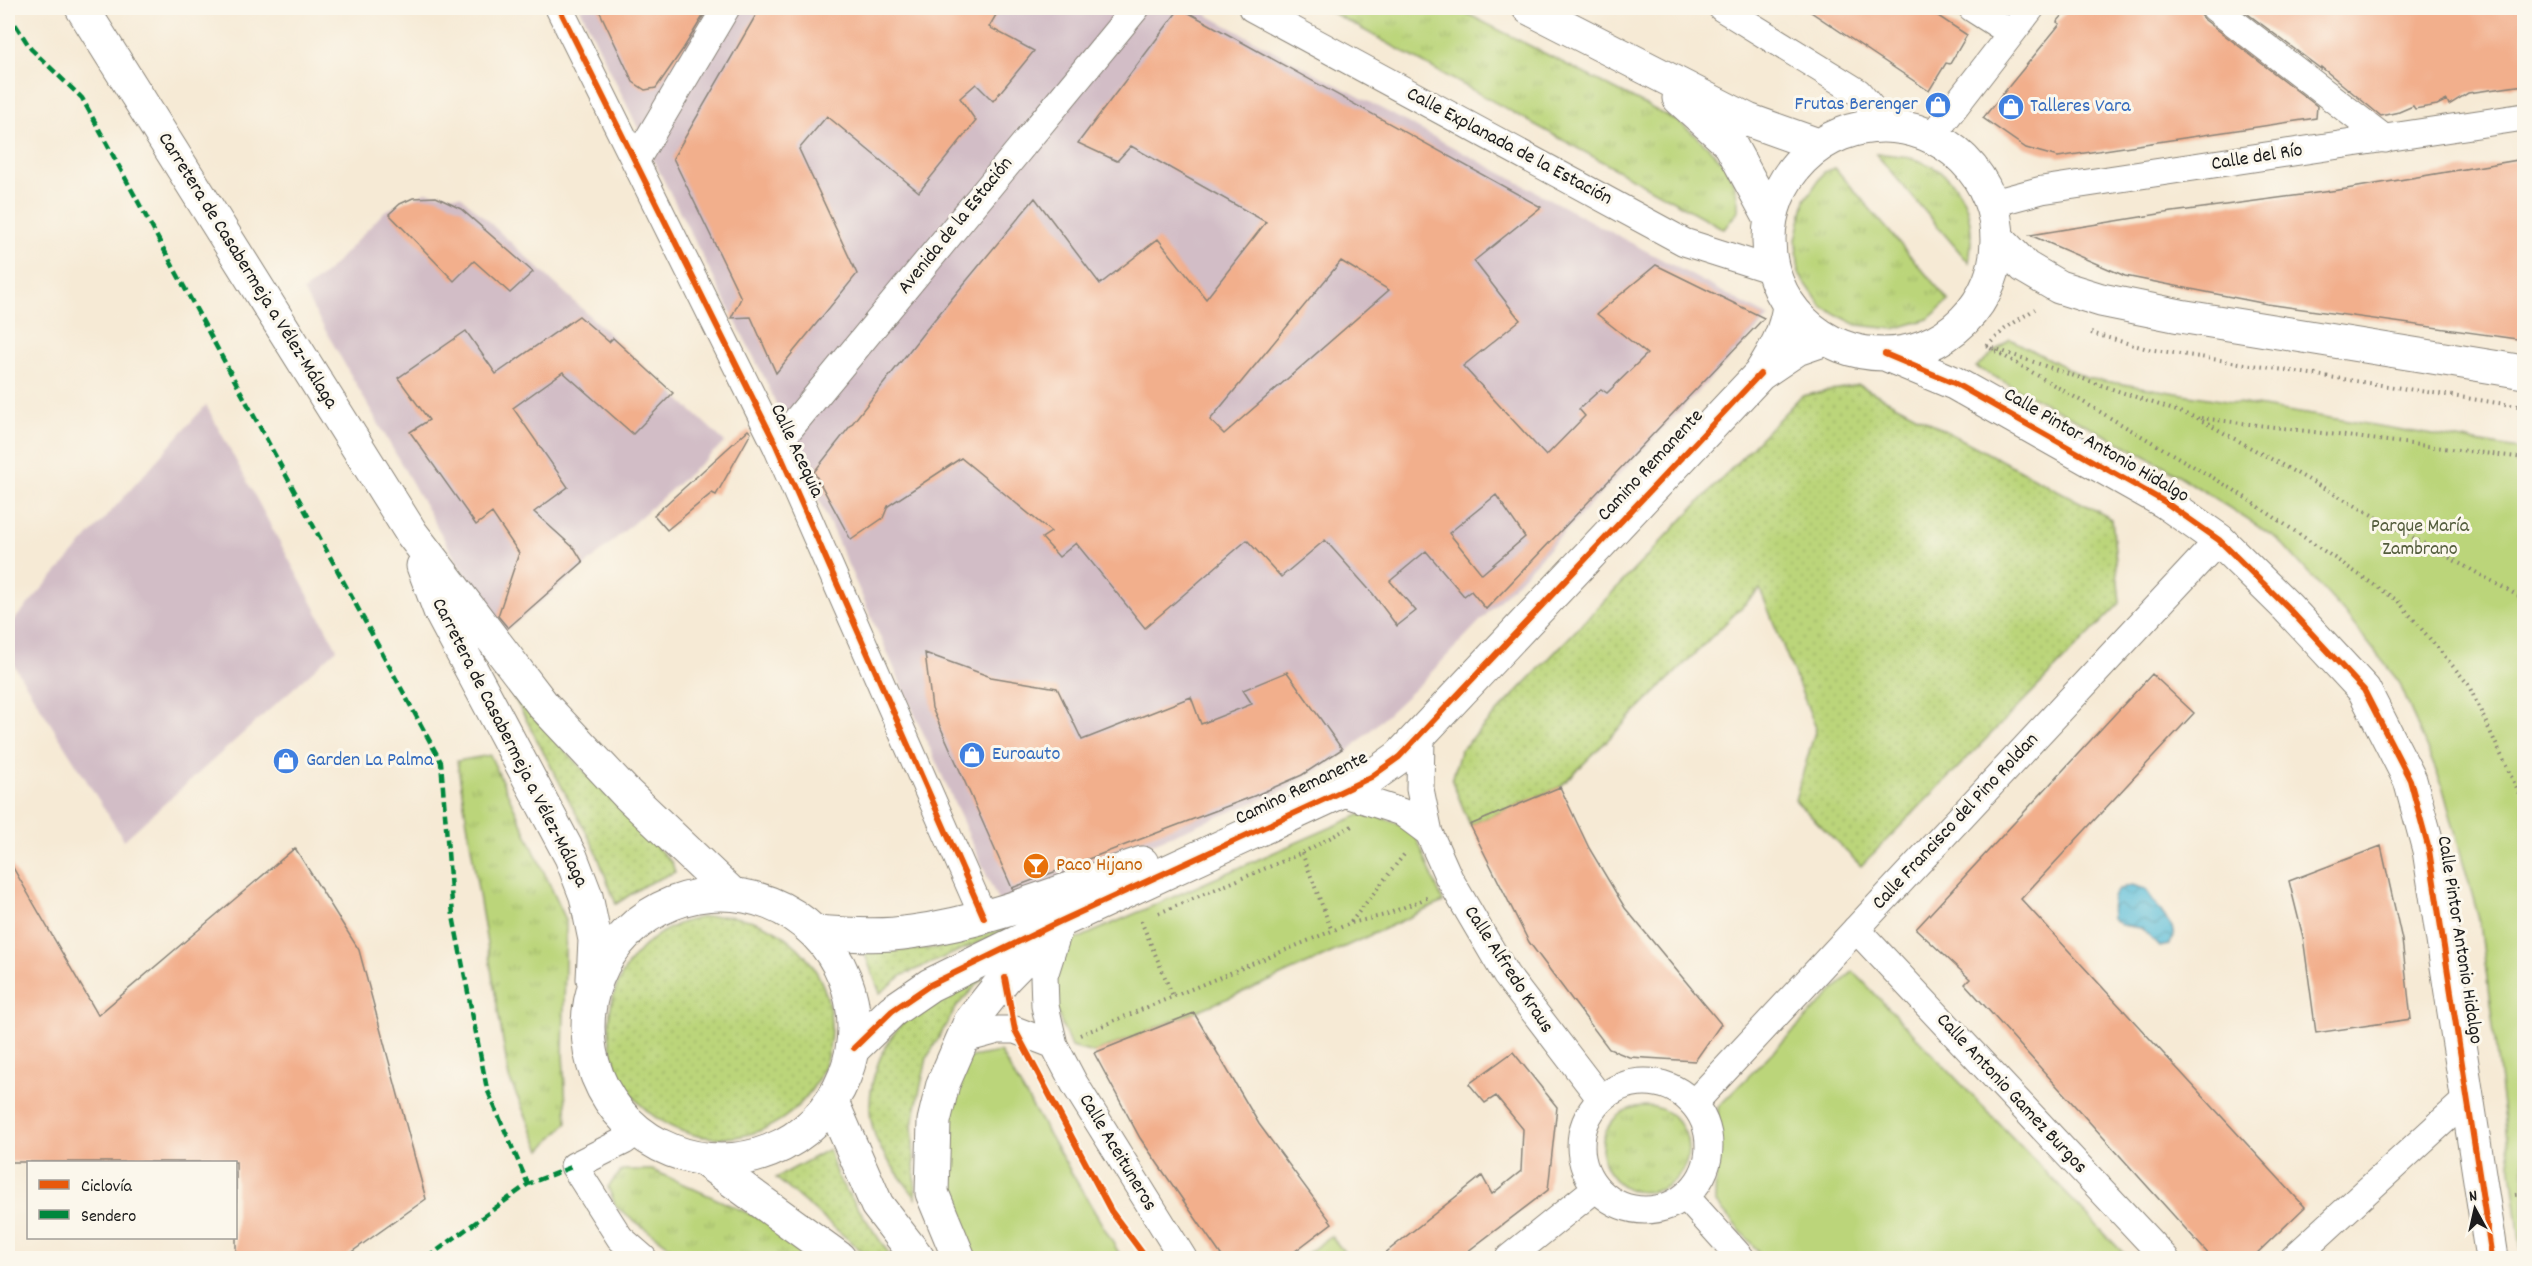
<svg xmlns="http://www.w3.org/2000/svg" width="2532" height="1266" font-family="Dekko,sans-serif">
	<defs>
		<pattern id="grass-tufts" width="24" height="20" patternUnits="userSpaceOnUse" patternTransform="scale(1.5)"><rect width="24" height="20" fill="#bbd57a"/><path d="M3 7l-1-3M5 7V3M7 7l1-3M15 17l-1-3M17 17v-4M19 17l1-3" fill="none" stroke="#a0b669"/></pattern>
		<pattern id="garden-dots" width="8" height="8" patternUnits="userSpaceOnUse" patternTransform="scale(1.5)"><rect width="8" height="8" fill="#bbd57a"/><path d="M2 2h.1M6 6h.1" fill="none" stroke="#a0b669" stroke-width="1.8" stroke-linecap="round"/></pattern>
		<pattern id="water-waves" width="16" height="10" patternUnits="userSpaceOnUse" patternTransform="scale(1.5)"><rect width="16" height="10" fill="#5abdd8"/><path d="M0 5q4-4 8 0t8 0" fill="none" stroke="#4a99ae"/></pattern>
	</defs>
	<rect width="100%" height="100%" fill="#fbf7ec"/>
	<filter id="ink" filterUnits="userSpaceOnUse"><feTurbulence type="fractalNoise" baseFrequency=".0167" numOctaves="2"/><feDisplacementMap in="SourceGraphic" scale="12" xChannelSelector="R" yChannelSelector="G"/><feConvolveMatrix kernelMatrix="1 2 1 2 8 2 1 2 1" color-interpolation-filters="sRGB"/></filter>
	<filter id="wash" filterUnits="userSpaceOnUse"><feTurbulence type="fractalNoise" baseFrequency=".008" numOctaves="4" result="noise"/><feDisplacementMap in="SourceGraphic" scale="24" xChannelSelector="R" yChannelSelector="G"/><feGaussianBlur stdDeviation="1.35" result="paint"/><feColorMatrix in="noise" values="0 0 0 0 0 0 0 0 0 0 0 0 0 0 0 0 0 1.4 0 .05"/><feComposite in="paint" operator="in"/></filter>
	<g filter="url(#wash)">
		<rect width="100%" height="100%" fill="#f6ead5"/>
		<path fill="#d2bdc6" d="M580,8h614l575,309 -346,364 -79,74 -58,34 -286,116 -235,-526 -109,-214z
			M426,192l35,4 264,246 -138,122 -85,70 -21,-30 -178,-313 24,-19 58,-61z
			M206,405l131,244 -213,191 -116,-184v-29z"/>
		<path fill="url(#grass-tufts)" stroke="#6c784b" stroke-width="1.5" d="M1324,8h132l221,113c29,21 63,50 61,90l-14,18z
			M1876,154c70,1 104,40 93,109z
			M1835,168l114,133 -21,18 -34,10 -37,-4 -35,-18 -23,-33 -3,-34 9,-40 19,-28z
			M490,755l76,165 -3,134 4,69 -26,27 -32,-72 -52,-317z
			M1602 1149a43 43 0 1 1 86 0a43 43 0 1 1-86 0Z
			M622,1170h30l129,58 33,30h-129l-69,-51 -8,-20z"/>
		<path fill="#bbd57a" stroke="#6c784b" stroke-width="1.5" d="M2010,339l76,39 438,72v808l-3,-9 -41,-326 -38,-138 -43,-103 -57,-72 -63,-70 -113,-73 -190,-100z
			M1366,812l47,17 30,73 -178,81 -171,70 -23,-6 -17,-43 -3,-22 17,-39z
			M1853,971l275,287h-364l-49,-56 3,-95z
			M1000,1052l122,206h-152l-25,-52 -2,-67 22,-81z
			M1331,1236l18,22h-48z"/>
		<path fill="url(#garden-dots)" stroke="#6c784b" stroke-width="1.5" d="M1859,385l253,134 8,84 -259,263 -66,-66 21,-72 -56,-139 -200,198 -90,38 -18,-44 8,-30 341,-355z
			M514,697l158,166 3,9 -30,13 -29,19 -21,-55z
			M609 1027a111 111 0 1 1 222 0a111 111 0 1 1-222 0Z
			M1036,918l-133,57 -23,18 -16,-41 73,-4z
			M983,978l-26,28 -30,52 -15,67 4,73c-12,-16 -25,-32 -35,-49 -23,-41 -7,-94 22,-127 20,-23 53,-33 80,-44z
			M829,1149l8,28 55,81h-22l-94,-80z"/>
		<path fill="url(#water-waves)" stroke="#3b6c7a" stroke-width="1.5" d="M2132,885l13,4 27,38 2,10 -5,8 -10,2 -18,-19 -20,-3 -9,-7c-2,-19 0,-29 20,-33z"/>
		<g id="blocks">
			<path fill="#f2af8c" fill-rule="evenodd" d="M598,8h110l-25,41 -27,39 -11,2 -12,-8z
				M760,8h240l-11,19 45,24 -41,50 -17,-17 -16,14 16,23 -57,71 -92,-76 -28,33 58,125 -81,99 -25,-56 -20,1 10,-20 -68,-140z
				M1180,8l361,199 -67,54 46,59 -57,46 83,90 39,-40 -6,-7 22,-20 6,4 40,-39 -50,-40 59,-49 108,53 -278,291 -15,-18 -7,5 -38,-45 -36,30 26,30 -19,15 -24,-32 -48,-54 -44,37 -34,-37 -102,88 -69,-85 -17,14 -17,-19 9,-6 -90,-74 -73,48 -5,12 -32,22 -37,-68 111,-141 110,-133 65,86 58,-45 48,60 60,-77 -135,-76 -14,15 -39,-18zM1341,261l48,29 -165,144 -14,-14zM1496,495l29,42 -43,37 -33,-41z
				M1805,8h121l41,27 -17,29 -4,-1 -17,28z
				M2069,8h131l1,7 4,5 112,86 -1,12 -258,39 -32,-9 -43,-30 77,-94 -3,-2z
				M2240,8h284v77l-56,8 -19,12 -2,-5 -10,5 -22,4 -2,-3 -14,6 -18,4 -60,-49v2z
				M2524,159v181l-257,-36 -142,-28 -95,-41 135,-22 181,-24z
				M436,197l25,12 72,63 -23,21 -36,-32 -20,20 -65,-67 11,-10 13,-6z
				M579,316l30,26 4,-4 60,55 -40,41 -70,-62 -50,36 55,79 -34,25 41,37 8,13 -75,66 -10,-12 21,-63 -27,-40 -16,12 -66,-93 19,-12 -31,-42 68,-47 30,43z
				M748,430l3,3 -35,62 -4,-2 -45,37 -13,-15z
				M925,653l66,24 66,11 25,52 109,-43 10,27 51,-20 -9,-14 44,-18 55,77 -40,26 -48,21 -242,92 -80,-180z
				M2152,674l42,39 -173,186 284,308 -53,51h-40l-247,-274 5,-5 -54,-50z
				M1560,787l29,61 36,60 96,116 -26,37 -66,-4 -20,-8 -80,-107 -59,-117z
				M2381,846l21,94 9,79 -95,14 -13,-96 -14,-56z
				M295,848l64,102 67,249 -83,59h-107v-96h-228v-303l90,156z
				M1194,1013l65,111 73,99 -46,35h-63l-83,-120 -46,-85z
				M1513,1052l44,55 -9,83 -89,68h-80l103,-82 10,18 29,-23 2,-42 -27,-33 -11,7 -16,-19z"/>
		</g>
	</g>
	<g filter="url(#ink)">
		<use href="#blocks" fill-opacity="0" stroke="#898378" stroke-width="1.5"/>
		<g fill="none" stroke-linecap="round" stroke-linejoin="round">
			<defs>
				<path id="minor" d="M559,8l217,437 208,473
					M1252,8l432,234 88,28
					M1722,8l136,84 27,32
					M1972,8l39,25
					M2215,8l170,131
					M1932,136l99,-128
					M636,160l90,-152
					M1990,204l52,-14 482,-73
					M776,445l360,-437
					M1421,736l-1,53 9,44 20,45 57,97 95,124
					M1340,792l61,20 28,21
					M1061,922l-17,54 1,30 9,39 20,38 109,175
					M1856,929l309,329
					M961,1040l37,-10h17l39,15
					M1581 1146a64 64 0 1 1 128 0a64 64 0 1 1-128 0Z
					M1694,1103l525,-563
					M637,1131l-13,10 -50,25 46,72 23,20
					M1685,1196l56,62
					M1509,1258l87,-70
					M2294,1258l173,-159"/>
				<path id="tertiary" d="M1529,8l219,112 70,25
					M1679,98l51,46 40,74
					M1769 240a114 114 0 1 1 228 0a114 114 0 1 1-228 0Z
					M2000,241l25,26 34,20 42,13 79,16 344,56
					M1789,305c-3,27 -15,47 -29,69l37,-25 29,-10
					M1885,354l69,29 211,119 54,38 68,67 77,83 46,90 19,70 63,408
					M815,932c32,2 64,5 96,0 79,-10 155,-43 231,-69
					M854,1048l38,-37 38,-26 131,-64 279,-129 31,-15 28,-20 361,-383"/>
				<path id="primary" d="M82,8l330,526 131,171 83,88 106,101
					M423,566l17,45 131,246 15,39 9,44 -2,39
					M588 1027a133 133 0 1 1 266 0a133 133 0 1 1-266 0Z
					M832,1102l45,103 41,53
					M704,1160l135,98
					M959,1258l-27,-65 2,-72 9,-37 27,-62 35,-44 56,-57"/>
			</defs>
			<use href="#minor" stroke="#898378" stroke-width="29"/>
			<use href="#tertiary" stroke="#898378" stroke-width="35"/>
			<use href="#primary" stroke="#898378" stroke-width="35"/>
			<path stroke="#898378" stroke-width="4" stroke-dasharray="1.5 4.5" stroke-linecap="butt" d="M2091,333l57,16 376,58
				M1987,346l19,-18 29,-19
				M2201,418l323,40
				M2524,599l-327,-181 -210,-72 247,144 164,111 70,83 56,120
				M1302,853l30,78
				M1159,913l143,-60 50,-27
				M1141,921l32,75
				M1351,922l55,-70
				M1080,1035l271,-112 34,-8 44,-18
				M2515,1195l9,-1"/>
			<use href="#minor" stroke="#fff" stroke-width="27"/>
			<use href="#tertiary" stroke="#fff" stroke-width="33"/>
			<use href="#primary" stroke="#fff" stroke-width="33"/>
			<path stroke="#00873e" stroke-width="4.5" stroke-dasharray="9 4.5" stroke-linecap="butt" d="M8,13l23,36 51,49 359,664 12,154 34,173 41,95
				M427,1258l101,-74 46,-18"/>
			<defs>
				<path id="cycleway" d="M559,8l217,437 208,473
					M1885,354l69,29 211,119 54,38 68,67 77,83 46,90 19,70 63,408
					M1005,978l10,52 96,181 35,47
					M854,1048l38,-37 38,-26 131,-64 279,-129 31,-15 28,-20 361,-383"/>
			</defs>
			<use href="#cycleway" stroke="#fbf7ec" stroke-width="10"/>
			<use href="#cycleway" stroke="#e8590c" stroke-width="6"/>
		</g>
	</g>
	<defs>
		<symbol id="shop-disc" viewBox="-11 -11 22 22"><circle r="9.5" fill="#3f7fe0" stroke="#fbf7ec"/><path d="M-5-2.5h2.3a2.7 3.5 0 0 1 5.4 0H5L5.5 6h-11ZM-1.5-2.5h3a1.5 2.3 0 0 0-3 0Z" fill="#fff"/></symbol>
		<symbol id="bar-disc" viewBox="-11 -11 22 22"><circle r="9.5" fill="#e8710a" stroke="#fbf7ec"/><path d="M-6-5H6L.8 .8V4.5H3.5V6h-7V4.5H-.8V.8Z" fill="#fff"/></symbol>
	</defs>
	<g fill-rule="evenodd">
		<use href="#shop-disc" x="1923" y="90" width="30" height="30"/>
		<use href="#shop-disc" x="1996" y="92" width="30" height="30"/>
		<use href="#shop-disc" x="957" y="740" width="30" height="30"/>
		<use href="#shop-disc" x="271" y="746" width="30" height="30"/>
		<use href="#bar-disc" x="1021" y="851" width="30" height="30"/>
	</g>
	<g text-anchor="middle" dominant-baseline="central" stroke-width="6" stroke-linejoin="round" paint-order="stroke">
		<g font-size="20" fill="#366cbe" stroke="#fbf7ec" text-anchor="start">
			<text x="1918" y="105" text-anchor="end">Frutas Berenger</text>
			<text x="2030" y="107">Talleres Vara</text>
			<text x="992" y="755">Euroauto</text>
			<text x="306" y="761">Garden La Palma</text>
		</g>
		<g font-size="20" fill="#1c1c1c" stroke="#fbf7ec">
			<text transform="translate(1509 147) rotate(28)">Calle Explanada de la Estación</text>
			<text transform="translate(2257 158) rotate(-9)">Calle del Río</text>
			<text transform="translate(956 226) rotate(-51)">Avenida de la Estación</text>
			<text transform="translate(247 271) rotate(58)">Carretera de Casabermeja a Vélez-Málaga</text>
			<text transform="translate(2096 446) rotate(30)">Calle Pintor Antonio Hidalgo</text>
			<text transform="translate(796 451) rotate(65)">Calle Acequia</text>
			<text transform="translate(1651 466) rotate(-47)">Camino Remanente</text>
			<text transform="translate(509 743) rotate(63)">Carretera de Casabermeja a Vélez-Málaga</text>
			<text transform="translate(1302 789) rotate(-26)">Camino Remanente</text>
			<text transform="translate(1956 822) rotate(-47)">Calle Francisco del Pino Roldan</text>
			<text transform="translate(2459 940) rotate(81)">Calle Pintor Antonio Hidalgo</text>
			<text transform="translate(1508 970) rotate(57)">Calle Alfredo Kraus</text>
			<text transform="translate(2011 1094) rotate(47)">Calle Antonio Gamez Burgos</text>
			<text transform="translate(1117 1153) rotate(59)">Calle Aceituneros</text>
		</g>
		<g font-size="20" fill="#545d3d" stroke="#fbf7ec">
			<text x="2420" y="527">Parque María<tspan x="2420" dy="23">Zambrano</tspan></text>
		</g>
		<g font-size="20" fill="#c56008" stroke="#fbf7ec" text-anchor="start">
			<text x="1056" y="866">Paco Hijano</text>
		</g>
	</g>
	<rect width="2532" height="1266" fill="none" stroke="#fbf7ec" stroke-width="30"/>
	<rect x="27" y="1161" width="210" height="78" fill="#fbf7ec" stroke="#a29f99" stroke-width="1.5"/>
	<rect x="39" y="1180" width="30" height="9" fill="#e8590c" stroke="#a29f99" stroke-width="1.5"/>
	<text x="81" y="1191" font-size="18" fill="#1c1c1c">Ciclovía</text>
	<rect x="39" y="1210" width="30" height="9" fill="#00873e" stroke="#a29f99" stroke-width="1.5"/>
	<text x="81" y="1221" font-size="18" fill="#1c1c1c">Sendero</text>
	<g transform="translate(2475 1209) rotate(352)" stroke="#fbf7ec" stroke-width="4.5" paint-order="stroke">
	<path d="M0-4.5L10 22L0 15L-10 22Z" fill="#1c1c1c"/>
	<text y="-9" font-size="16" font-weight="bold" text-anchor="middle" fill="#1c1c1c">N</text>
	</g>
</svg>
